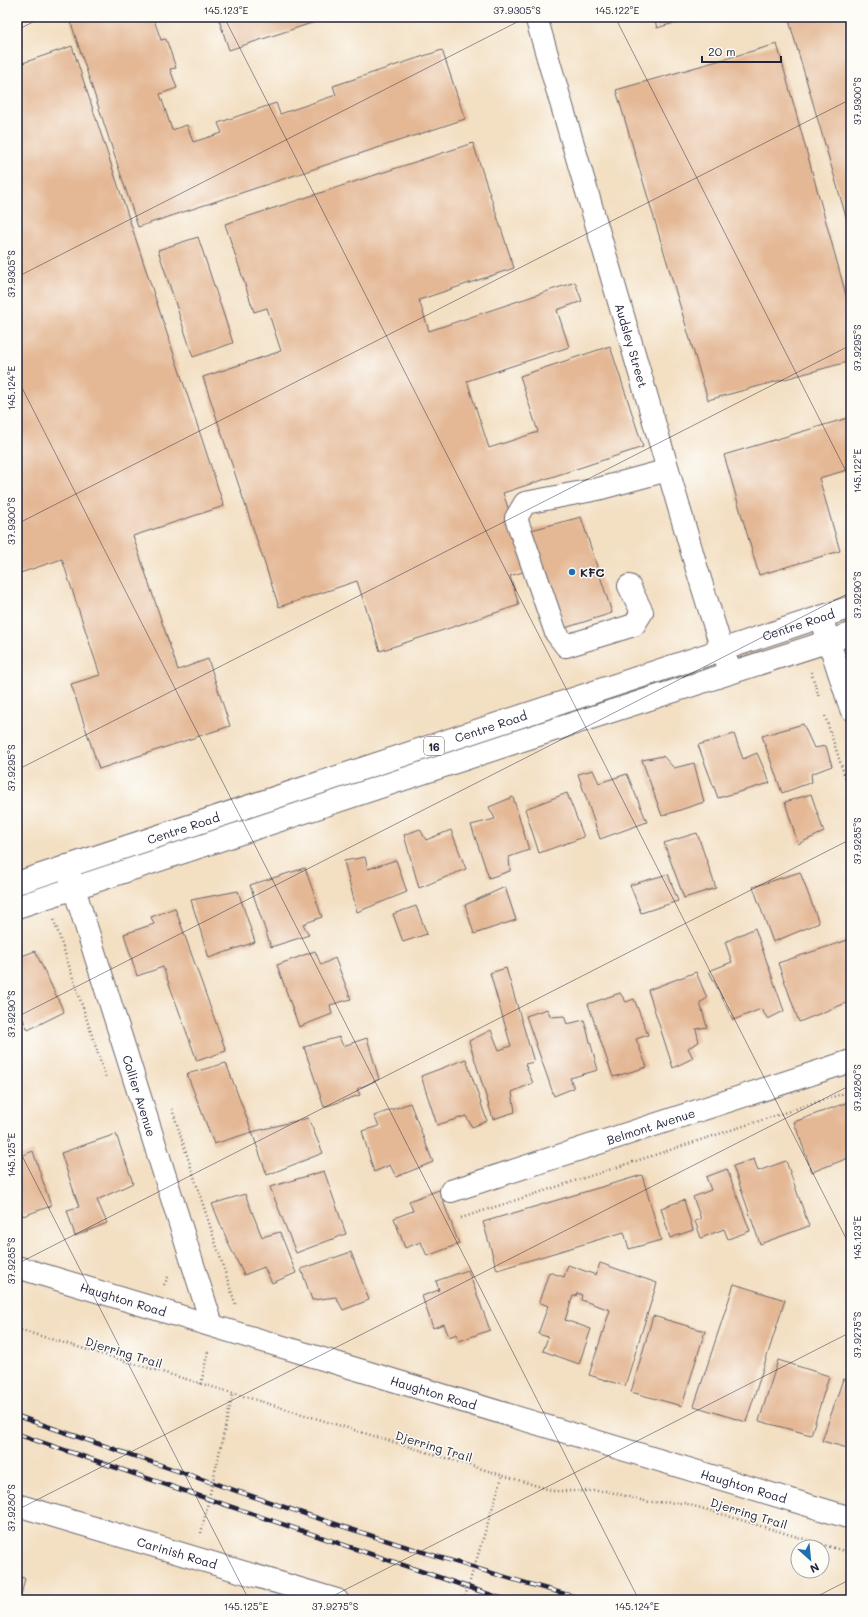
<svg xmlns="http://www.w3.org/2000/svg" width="868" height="1617" font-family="Mali,sans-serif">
	<rect width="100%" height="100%" fill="#fdfcf7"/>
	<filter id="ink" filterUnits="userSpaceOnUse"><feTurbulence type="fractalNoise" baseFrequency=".025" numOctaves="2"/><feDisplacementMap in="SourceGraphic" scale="8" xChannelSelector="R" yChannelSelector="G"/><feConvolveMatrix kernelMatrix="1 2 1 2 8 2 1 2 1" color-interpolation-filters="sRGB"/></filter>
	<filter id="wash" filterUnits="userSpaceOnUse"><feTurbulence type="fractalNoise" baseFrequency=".012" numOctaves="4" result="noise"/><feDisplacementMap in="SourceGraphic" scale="16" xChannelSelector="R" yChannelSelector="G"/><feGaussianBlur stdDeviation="0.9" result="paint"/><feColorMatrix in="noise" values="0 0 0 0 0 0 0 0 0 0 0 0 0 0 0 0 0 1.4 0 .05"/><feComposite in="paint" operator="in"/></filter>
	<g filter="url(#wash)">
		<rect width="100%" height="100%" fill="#f3dfc2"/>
		<g id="blocks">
			<path fill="#e4b895" d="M69,17h84l8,23 5,-1 10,29 -6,1 7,19 -17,6 12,36 15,-5 6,17 29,-9 -4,-10 58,-20 4,11 56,-19 -3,-9 109,-36 23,69 -327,108z
				M218,17h112l-101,33z
				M654,17h40l-37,11z
				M788,17h63v217z
				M777,44l74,269v48l-143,39 -92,-310z
				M72,46l152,460 -91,30 45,134 30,-11 22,67 -131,43 -28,-85 29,-9 -38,-116 -45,15v-509z
				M473,143l41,125 -95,32 10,31 146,-49 7,19 -25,9 12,37 -102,34 22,67 49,-16 -18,-56 90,-30 33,101 -140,46 26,77 -19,6 9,29 -139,46 -23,-70 -78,26 -76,-230 78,-26 -14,-43 -13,4 -29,-88z
				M198,237l35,106 -40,14 -35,-107z
				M851,417v52l-32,9 21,73 -81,24 -35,-120z
				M581,517l31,96 -47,15 -34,-98z
				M803,724l11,24 12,-2 6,20 -21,8 1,8 -30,11 -20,-57z
				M734,734l9,25 14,-6 13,30 -52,15 -20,-53z
				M663,756l11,12 20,-5 10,39 -42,14 -20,-56z
				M593,770l6,13 28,-9 20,48 -47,17 -22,-65z
				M567,793l17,44 -45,16 -14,-44z
				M811,794l13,38 -26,12 -13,-42z
				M513,797l16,53 -20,7 1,14 -21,7 -18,-53 24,-6 -6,-12z
				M420,829l6,11 25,-10 15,39 -47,19 -15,-53z
				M697,833l19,55 -32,10 -20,-55z
				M365,857l3,12 28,-9 11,32 -50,20 -13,-51z
				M305,868l17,49 -19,7 6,11 -38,12 -21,-62z
				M800,872l19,51 -46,19 -20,-55z
				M668,874l10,27 -37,12 -11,-28z
				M505,887l11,33 -42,14 -9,-29z
				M238,891l17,51 -46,16 -18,-58z
				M416,906l11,28 -24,8 -10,-28z
				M175,908l51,143 -29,10 -34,-94 -26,9 -13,-42 30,-10 -3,-7z
				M755,928l29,83 -16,8 -7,-10 -28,11 -24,-49 23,-9 -7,-20z
				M851,939v62l-52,21 -21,-59z
				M35,951l29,61 -36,18 -11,-24v-48z
				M315,951l6,14 14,-7 16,41 -21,6 2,9 -33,13 -22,-62z
				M506,968l28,94 -9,2 8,19 -21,9 3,20 -22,7 -24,-78 22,-11 8,20 12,-4 -21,-73z
				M696,972l11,26 -7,5 7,24 -11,2 3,13 -11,6 5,10 -20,10 -25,-78z
				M620,993l6,9 8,-3 14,36 -12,4 11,28 -34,10 -25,-73z
				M547,1009l4,8 13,-1 3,8 17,-4 14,50 -28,8 4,10 -20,8 -28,-80z
				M339,1037l4,9 24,-8 12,41 -22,10 3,6 -36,12 -20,-60z
				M466,1059l21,62 -15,6 -6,-11 -29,9 -16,-49z
				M226,1063l26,69 56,-14 15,35 -56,22 -15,-43 -38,12 -27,-70z
				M851,1101v38l-5,2 5,16 -39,15 -18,-50z
				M410,1103l23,59 -37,15 -6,-12 -16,7 -12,-41 17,-5 -5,-10z
				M116,1134l17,49 -36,17 10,23 -32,13 -8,-26 12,-3 -18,-54z
				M17,1146l4,10 12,-5 18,55 -28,10 -6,-15z
				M754,1159l4,12 28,-10 23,65 -49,18 -27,-78z
				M727,1169l23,62 -22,8 -4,-10 -23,9 -6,-17 6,-2 -8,-22 18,-7 -5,-13z
				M324,1171l22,63 -50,19 -26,-66z
				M642,1175l19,65 -32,9 -5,-17 -127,38 -14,-48z
				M439,1190l20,54 -32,12 -6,-14 -16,6 -11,-30 19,-7 -4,-10z
				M245,1194l17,43 18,-5 16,41 -24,10 -8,-16 -20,8 -14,-28 -18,-43z
				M684,1200l9,30 -23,8 -9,-30z
				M351,1252l18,48 -26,10 -7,-13 -24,3 -11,-31z
				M600,1263l57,20 -32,103 -36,-11 21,-65 -29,-10 1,-5 -5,-2 -1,3h-3l-8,24 26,9 -12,35 -36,-13 5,-14 -10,-3 10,-28 -9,-4 10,-30 15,5 4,-12 28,10z
				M468,1270l22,60 -31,11 -2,-7 -8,3 -5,-13 -11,4 -11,-32 17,-6 -3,-9z
				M734,1284l51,16 -39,122 -52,-16z
				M653,1316l52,15 -23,75 -51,-14z
				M778,1360l51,16 -18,59 -52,-14z
				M843,1379l8,2v68l-29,-8z
				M17,1577l8,1 -5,22h-3z"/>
		</g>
	</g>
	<g filter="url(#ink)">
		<use href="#blocks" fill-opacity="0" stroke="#6b646a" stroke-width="1"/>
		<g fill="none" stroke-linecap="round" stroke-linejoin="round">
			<defs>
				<g id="minor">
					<path id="s1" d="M536,17l160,549 26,84 9,22"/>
					<path d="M629,586l13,26 -8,13 -68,21 -10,-13 -40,-115 9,-15 73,-14 70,-19"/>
					<path d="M821,617l30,92"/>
					<path id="s2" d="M67,866l145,459"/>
					<path id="s3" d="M451,1191l400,-130"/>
					<path id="s4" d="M17,1267l834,251"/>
					<path id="s5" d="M17,1505l320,95"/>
				</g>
				<g id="major">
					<path id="s6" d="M17,883l834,-276"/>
					<path d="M17,907l496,-164 338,-109"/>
				</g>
			</defs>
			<use href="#minor" stroke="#6b646a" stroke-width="24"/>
			<use href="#major" stroke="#6b646a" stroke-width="24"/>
			<path stroke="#6b646a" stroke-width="2.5" stroke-dasharray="1 3" stroke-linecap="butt" d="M811,672l8,25
				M825,716l26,79
				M54,920l52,158
				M172,1109l64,197
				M461,1218l390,-127
				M164,1285l5,-10
				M17,1329l216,64 321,98h52l43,11 35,1 167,50
				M201,1384l7,-34
				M201,1533l32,-140
				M464,1600l38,-123"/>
			<use href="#minor" stroke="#fff" stroke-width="22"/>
			<use href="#major" stroke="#fff" stroke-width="22"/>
			<defs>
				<path id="rail" d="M17,1416c189,64 377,132 570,184
					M17,1434l489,166"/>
			</defs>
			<use href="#rail" stroke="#22223b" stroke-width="4.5"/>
			<use href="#rail" stroke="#fdfcf7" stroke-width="3" stroke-dasharray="9" stroke-linecap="butt"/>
		</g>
	</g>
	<path fill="none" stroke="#22223b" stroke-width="1" stroke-opacity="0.45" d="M224,17l627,1231M615,17l236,464M17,30l26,-13M17,277l510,-260M17,378l622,1222M17,524l834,-425M17,770l834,-425M17,1017l834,-425M17,1146l232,454M17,1264l834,-425M17,1510l834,-425M325,1600l526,-268M810,1600l41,-21"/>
	<circle fill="#1f6fb2" stroke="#fdfcf7" stroke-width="1.5" cx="572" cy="572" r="4"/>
	<g text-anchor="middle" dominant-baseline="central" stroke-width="3" stroke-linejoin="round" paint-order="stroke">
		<rect fill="#fdfcf7" stroke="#646373" stroke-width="1" x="424" y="737" width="20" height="18" rx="3"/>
		<g font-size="11" font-weight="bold" fill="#22223b">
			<text x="434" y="746">16</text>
		</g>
		<g font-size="12" fill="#22223b" stroke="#fdfcf7">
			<text stroke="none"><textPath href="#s1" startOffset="342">Audsley Street</textPath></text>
			<text stroke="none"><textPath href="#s6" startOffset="823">Centre Road</textPath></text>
			<text stroke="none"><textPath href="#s6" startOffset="499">Centre Road</textPath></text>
			<text stroke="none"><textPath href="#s6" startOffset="175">Centre Road</textPath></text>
			<text stroke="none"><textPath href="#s2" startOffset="241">Collier Avenue</textPath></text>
			<text stroke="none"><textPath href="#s3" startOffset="210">Belmont Avenue</textPath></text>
			<text stroke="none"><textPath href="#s4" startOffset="111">Haughton Road</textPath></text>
			<text transform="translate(124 1352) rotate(17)">Djerring Trail</text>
			<text stroke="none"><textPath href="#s4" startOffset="435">Haughton Road</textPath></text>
			<text transform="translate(434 1446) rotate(17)">Djerring Trail</text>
			<text stroke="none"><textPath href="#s4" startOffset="759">Haughton Road</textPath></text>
			<text transform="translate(749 1513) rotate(17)">Djerring Trail</text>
			<text stroke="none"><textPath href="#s5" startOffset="167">Carinish Road</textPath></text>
		</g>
		<g font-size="12" font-weight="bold" fill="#22223b" stroke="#fdfcf7" text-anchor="start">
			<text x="580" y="572">KFC</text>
		</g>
	</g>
	<rect width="868" height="1617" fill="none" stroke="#fdfcf7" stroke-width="44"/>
	<g transform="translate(810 1559) rotate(153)"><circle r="19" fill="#fdfcf7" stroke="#a5a5ac"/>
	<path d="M0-3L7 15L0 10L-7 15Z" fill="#1f6fb2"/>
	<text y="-6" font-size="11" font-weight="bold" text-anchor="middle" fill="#22223b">N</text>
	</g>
	<path d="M702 56v6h79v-6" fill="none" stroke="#22223b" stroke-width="2"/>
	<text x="708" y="56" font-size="12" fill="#22223b" stroke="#fdfcf7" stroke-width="3" paint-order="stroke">20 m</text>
	<rect x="22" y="22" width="824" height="1573" fill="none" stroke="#22223b" stroke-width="1.5"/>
	<g font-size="10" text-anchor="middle" fill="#22223b">
		<text x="226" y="14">145.123°E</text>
		<text x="517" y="14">37.9305°S</text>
		<text x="617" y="14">145.122°E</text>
		<text transform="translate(857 101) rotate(-90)" y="4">37.9300°S</text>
		<text transform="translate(11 274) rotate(-90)" y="4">37.9305°S</text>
		<text transform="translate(857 348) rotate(-90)" y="4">37.9295°S</text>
		<text transform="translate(11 388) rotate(-90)" y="4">145.124°E</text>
		<text transform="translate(857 471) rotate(-90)" y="4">145.122°E</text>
		<text transform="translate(11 521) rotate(-90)" y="4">37.9300°S</text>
		<text transform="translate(857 595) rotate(-90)" y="4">37.9290°S</text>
		<text transform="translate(11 768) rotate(-90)" y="4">37.9295°S</text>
		<text transform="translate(857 841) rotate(-90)" y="4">37.9285°S</text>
		<text transform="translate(11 1014) rotate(-90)" y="4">37.9290°S</text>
		<text transform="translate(857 1088) rotate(-90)" y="4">37.9280°S</text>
		<text transform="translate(11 1155) rotate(-90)" y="4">145.125°E</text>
		<text transform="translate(857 1238) rotate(-90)" y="4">145.123°E</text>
		<text transform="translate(11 1261) rotate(-90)" y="4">37.9285°S</text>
		<text transform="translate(857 1335) rotate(-90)" y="4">37.9275°S</text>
		<text transform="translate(11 1508) rotate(-90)" y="4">37.9280°S</text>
		<text x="246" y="1610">145.125°E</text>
		<text x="335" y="1610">37.9275°S</text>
		<text x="637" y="1610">145.124°E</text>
	</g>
</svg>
